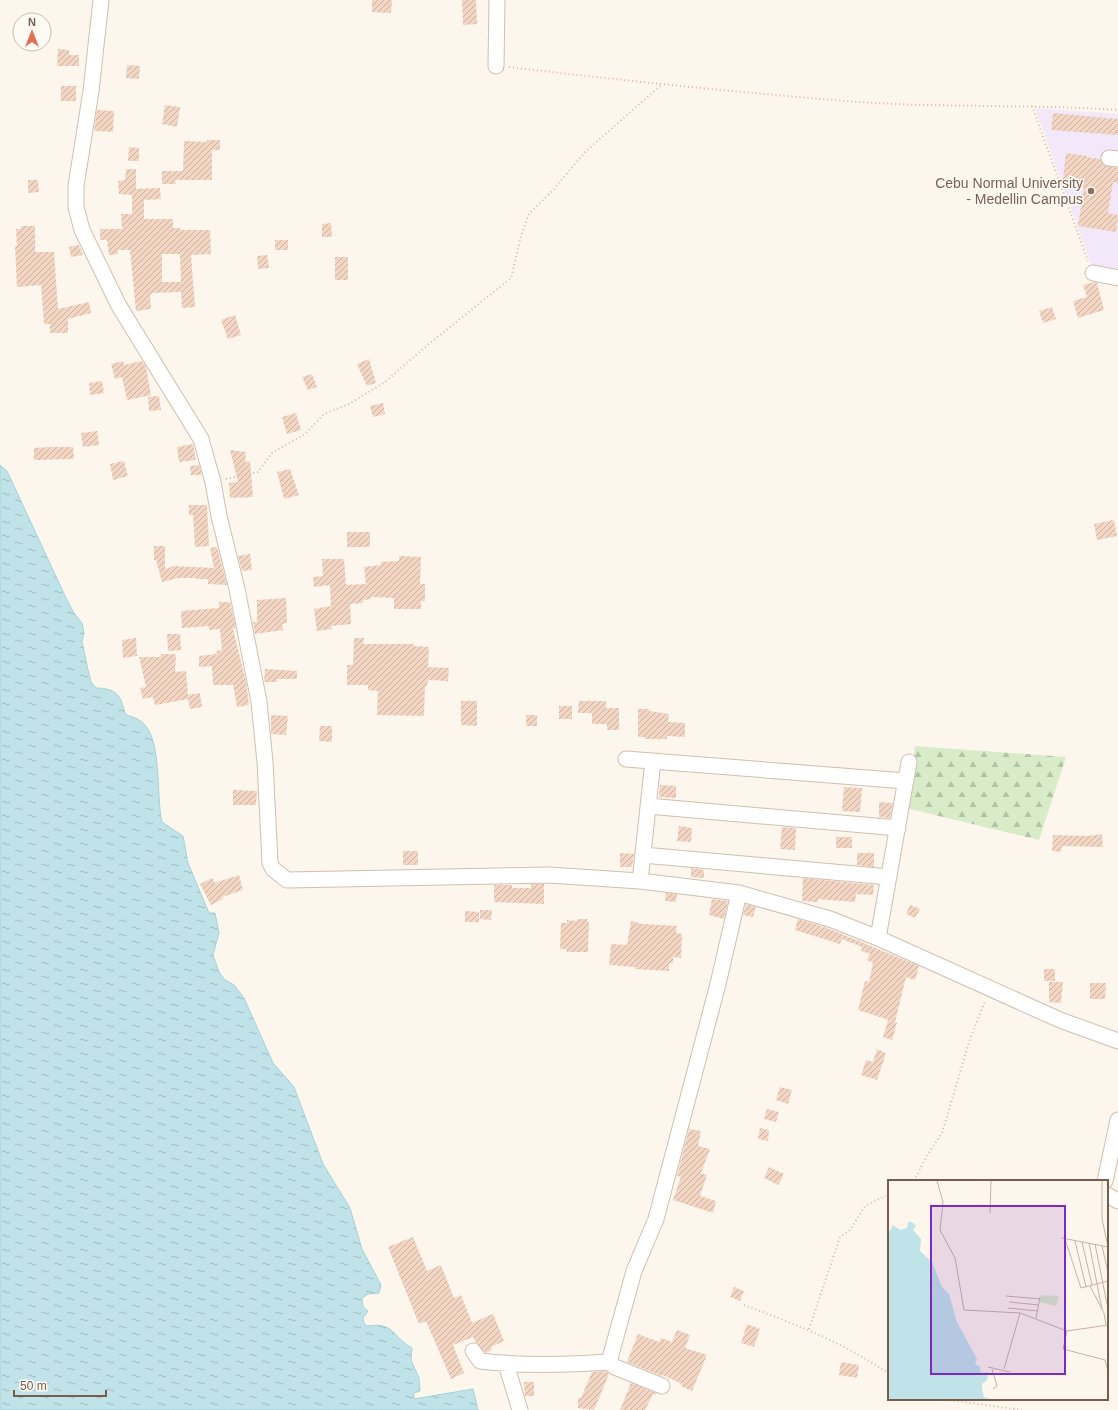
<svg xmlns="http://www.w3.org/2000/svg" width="1118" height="1410" font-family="Helvetica,sans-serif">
	<defs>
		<pattern id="forest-firs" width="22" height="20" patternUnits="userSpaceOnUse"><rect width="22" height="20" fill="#d8ecc9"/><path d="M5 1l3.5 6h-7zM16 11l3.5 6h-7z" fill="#b4c2a5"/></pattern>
		<pattern id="water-ripples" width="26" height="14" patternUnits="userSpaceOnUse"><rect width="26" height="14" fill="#bfe3e8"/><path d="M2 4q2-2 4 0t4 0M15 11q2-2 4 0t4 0" fill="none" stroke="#a0bbbe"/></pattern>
		<pattern id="building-hatch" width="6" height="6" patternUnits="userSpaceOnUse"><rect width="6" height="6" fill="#f3d5c3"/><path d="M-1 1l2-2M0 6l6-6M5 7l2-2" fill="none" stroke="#cab0a1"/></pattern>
	</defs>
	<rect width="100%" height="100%" fill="#fdf6ec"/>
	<path fill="#f3e8fa" d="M1035,108l83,6v159l-25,-4z"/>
	<path fill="url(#forest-firs)" d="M915,746l151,11 -27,83 -133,-32z"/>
	<path fill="url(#water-ripples)" stroke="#a5d3da" d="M0,465l7,6 60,129 7,13 8,10 2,10 -2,8 6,29 3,12 5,6c11,0 23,3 26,15 2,5 2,8 4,12 7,2 14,4 19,10 17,19 11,72 17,97l21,14 5,27 21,50h6l4,20 -6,22 6,17 5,7 10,6 10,13 29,65 21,24 29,77 27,44 12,41 19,36 -2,8 -11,1 -6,4 1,9 5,4 -5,7 1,5 3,3c28,-4 24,10 45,22l-1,12 8,18 1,13 -6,2v6l59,-10 5,21h-478z"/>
	<path fill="url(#building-hatch)" fill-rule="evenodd" d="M372,0h20l-1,13 -19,-1z
		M462,0h14l1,24 -14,1z
		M58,49l11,1v5h10v11h-22z
		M127,65l13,1 -1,13 -13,-1z
		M61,86h15v15h-15z
		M165,105l15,2 -3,20 -15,-3z
		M97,110l17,1 -1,21 -19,-1z
		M1053,113l65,6v16l-67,-5z
		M207,140h13v10h-8v30h-37l1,4h-14v-13h21l1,-30 23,1z
		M129,147l10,1v13h-11z
		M1066,153l21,3v1l13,2 4,6 14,3v15l-5,-1 -5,31 10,2 -2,17 -38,-6 6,-39 -14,-1 1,-6 -8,-1z
		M126,169h10v20l24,-1 1,11 -17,1v19h29v9h7v2h30l1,24 -20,1 4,52 -13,1 -1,-16 -28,1 -3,2 1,14 -15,2 -6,-61h-12v4l-9,1 -2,-15h-7v-11h22l-1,-15h11v-19l-13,-1 -1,-13 7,-1zM162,254h18l1,28h-19z
		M28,180h10l1,12 -11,1z
		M331,223l1,14h-10v-13z
		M21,226h14v26h19l4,57 31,-7 2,11 -23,6v14h-18v-9h-6l-3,-39 -24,2 -2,-41h2l-1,-17h5z
		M275,240h13v10h-13z
		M79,245l4,10 -12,2 -2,-10z
		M267,255l2,13 -11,1 -1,-13z
		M335,257h13v23h-13z
		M1094,282l3,1 7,27 -26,8 -5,-17 14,-4 -4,-12z
		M1052,307l4,12 -13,4 -4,-12z
		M235,315l6,20 -13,4 -7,-19z
		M369,359l7,24 -9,3 -10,-22z
		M123,361l1,4 18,-4 4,6 5,28 -24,5 -5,-23 -7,2 -4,-15z
		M312,374l5,13 -9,3 -6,-13z
		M102,381l2,12 -14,2 -1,-12z
		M159,396l2,14 -12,1 -1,-14z
		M383,403l2,11 -12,3 -3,-11z
		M296,413l5,17 -14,4 -5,-17z
		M97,431l2,14 -16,2 -2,-14z
		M193,444l3,16 -17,2 -2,-15z
		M50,447h23l1,12 -40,1v-12z
		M230,450l16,2 -1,10 5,-1 3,36 -23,1 -1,-15 9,-1z
		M124,461l4,15 -15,4 -3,-16z
		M199,465l3,10h-11l-1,-9z
		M290,469l9,26 -15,4 -7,-27z
		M189,505h18l2,41 -14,1 -2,-32h-4z
		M1114,520l3,16 -20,4 -3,-16z
		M347,532h23v15h-23z
		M154,546h11v23l9,-3 40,2 -4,-20 7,-1 10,38 -19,-1v-5h-12v-1h-18l-16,4 -6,-22h-2z
		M250,554l2,16 -10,1 -4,-15z
		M399,556l22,1 -1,27h5v17h-4v8h-27v-11l-23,-1 1,2 -9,1v3l-13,1 1,20 -20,2 1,3 -15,2 -3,-22 17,-3 -1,-21 -16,2 -1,-10 10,-1 -1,-17h22l2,26 20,-1 -2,-17 17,-2v-3l18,-1z
		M286,598l1,25 -5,1 1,6 -28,4 -2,-12h4v-22z
		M219,602h11l6,26 -3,1 13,53 3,23 -12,2 -4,-22h-20l-1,-19 -13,1v-11l18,-2 -1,-3 6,-1 -2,-21 -11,1v-4l-27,2 -1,-17 38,-3z
		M167,634h13l1,16 -13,1z
		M136,638l1,18 -14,2 -1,-18z
		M354,638h10l-1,6h51v2l15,1 -1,20 21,1 -1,13 -20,-1 -1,6h-2l-1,30 -47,-1 1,-24 -10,-1v-5h-21v-20h6z
		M161,654h15l-1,18 11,-1 2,24 12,-2 2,14 -12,2 -2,-10 -33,6 -2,-8 -10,2 -3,-11 6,-1 -7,-30h22z
		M265,669l32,2v8h-20v3h-13z
		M461,701h16v25l-16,-1z
		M579,701h27v7h13v22h-12v-6h-15v-11h-14z
		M559,706h13v13h-13z
		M638,709h11v2l20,3 -1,8 17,1v14l-18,-1v3h-22v-2h-7z
		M271,715l17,1 -2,19 -15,-1z
		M526,715h11v11h-11z
		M320,726h12v16l-13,-1z
		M660,785l16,1v12l-17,-1z
		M844,787l18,1 -2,24 -18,-1z
		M233,790l24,1 -1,14h-23z
		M879,802l14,1 -3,15 -11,-1z
		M679,826l13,2 -1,14 -14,-1z
		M782,827l14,1 -1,22 -15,-1z
		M1102,834l1,13 -41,-1 -1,6 -9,-1 1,-16 35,1z
		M836,837h16v11h-16z
		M403,851h15v14h-15z
		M620,853l14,1 -2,13h-12z
		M857,853h17v14l-17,-2z
		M691,868l13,2v8l-13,-1z
		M239,875l4,15 -21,7 1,2 -12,6 -11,-21 12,-6 3,5z
		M803,878l71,7 -1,10 -17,-1 -1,8 -37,-3v3l-16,-1z
		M531,884h13v20l-50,-2v-17h18v3h19z
		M666,893l11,1 -1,8 -11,-1z
		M712,899l16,2 -4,18 -15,-4z
		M746,904l10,3 -3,10 -10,-2z
		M910,905l10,4 -5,9 -9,-4z
		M480,910h12l-1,10 -11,-1z
		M465,911l14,1v10h-14z
		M578,919h9v3h2l-1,30h-21l-1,-3h-6l1,-26h6v-3l10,1z
		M798,919l29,9 92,38 -4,14 -9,-3 -11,45 -37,-12 7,-29 4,1 4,-19 -6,-3 3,-6 -9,-3 1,-4 -20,-8 -2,5 -45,-14z
		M631,921l12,3 34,2 -1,7 6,1 -1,24 -8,-1v6h-4v8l-34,-2v-2l-26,-2 2,-21 16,1z
		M1044,969h11v12h-11z
		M1049,982h14l-2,21 -12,-1z
		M1090,983h16l-1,16h-15z
		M888,1020l9,3 -5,17 -9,-3z
		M877,1049l9,4 -9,27 -16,-5 5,-15 7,2z
		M780,1087l12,3 -4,14 -12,-4z
		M767,1109l12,3 -3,10 -12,-3z
		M760,1128l9,2 -1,11 -10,-2z
		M689,1129l12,2 -3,15 12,3 -9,24 6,2 -7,21 16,5 -3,12 -40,-13 8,-23 -4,-1z
		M769,1167l15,7 -6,11 -14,-7z
		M413,1237l14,34 14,-6 13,33 7,-3 11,28 21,-9 11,27 -13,6 1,3 -6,3 -10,-10 -3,-6 -20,8 11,28 -13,6 -25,-58 -7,3 -31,-77z
		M734,1287l10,4 -4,10 -10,-4z
		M747,1324l13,5 -6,18 -13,-4z
		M677,1330l13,5 -5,13 22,7 -15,36 -11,-5 1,-2 -19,-9 -1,1 -35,-14 11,-28 21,8 2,-4 11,4z
		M841,1362l18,3 -2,13 -18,-3z
		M606,1371l3,3 -15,36 -16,-2v-10h3l11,-26z
		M524,1382h10v14h-9z
		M631,1383l25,10v2l-3,-1 -8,16h-25z"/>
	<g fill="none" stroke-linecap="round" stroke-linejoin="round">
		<defs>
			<path id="minor" d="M101,0l-10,91 -15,95v21l6,23 37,76 82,133 12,43 6,34 18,73 22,113 6,60 5,101 3,6 14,11 262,-5 91,6 99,12 91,26 48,19 182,82 58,21
				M496,66l1,-66
				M1109,158l9,1
				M1093,273l25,5
				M626,759l280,22
				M648,806l250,22
				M643,855l246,22
				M640,881l13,-120
				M878,938l31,-176
				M1105,1181l13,-61
				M1107,1195l11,6
				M473,1351l7,10c42,5 86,4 129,1l6,5 47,19
				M609,1362l25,-91 22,-52 62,-235 21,-91
				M506,1364l14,46"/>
		</defs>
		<use href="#minor" stroke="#d1beb0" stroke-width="17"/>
		<path stroke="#d9b8a5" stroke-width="2" stroke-dasharray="1 3" stroke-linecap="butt" d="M509,67c117,14 234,26 351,35 86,6 172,2 258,8
			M1032,106l56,155
			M226,479l32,-7 14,-19 33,-19 19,-20 25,-10 36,-22 45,-39 81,-65 10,-42 8,-22 24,-24 32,-38 76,-67
			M914,1181l12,-24 16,-24 28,-94 15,-38
			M744,1305c51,19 101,38 145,69
			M809,1329l31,-92 10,-7 15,-24 24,-12
			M942,1399l80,11"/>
		<use href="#minor" stroke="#fff" stroke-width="15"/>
	</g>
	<circle fill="#8d6e63" stroke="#fffaf3" stroke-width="1.5" cx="1091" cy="191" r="4"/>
	<g text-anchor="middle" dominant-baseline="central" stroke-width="3" stroke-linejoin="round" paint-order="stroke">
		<g font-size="14" fill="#785e54" stroke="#fffaf3" text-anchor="end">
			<text x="1083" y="183">Cebu Normal University<tspan x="1083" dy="16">- Medellin Campus</tspan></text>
		</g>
	</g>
	<g transform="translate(888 1180)">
		<rect width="220" height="220" fill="#fdf6ec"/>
		<path d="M153,115l18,1 -3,10 -16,-4z" fill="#d8ecc9"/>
		<path d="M20,42h4l4,4 -3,4 8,9 -1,12 12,11 10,25 7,7 8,28 20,37 -2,5 5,3 1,6 7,-1 -1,8 -5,4v6l2,7 7,2h-103v-165l5,-9 7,5 7,-2z" fill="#bfe3e8"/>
		<path fill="none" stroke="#c5b3a7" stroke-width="1" d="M49,1l6,21 -3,28 15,28 9,52 56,3 47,18 41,-6M214,1v38l6,28M102,33l1,-32M174,58l46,9M177,59l16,49 27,-7M187,61l11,46M194,62l10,43M201,63l13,66M207,64l13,65M214,66l6,26M202,106l14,27 2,12M118,116l34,3M121,122l30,3M120,128l30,3M148,138l4,-21M179,151l-4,18 42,11 3,11M100,187l22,5M104,189l5,17 -4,3M116,189l16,-56"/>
		<path fill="#7b2cbf" fill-opacity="0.15" stroke="#7b2cbf" stroke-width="2" d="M43,26h134v168h-134z"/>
		<rect width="220" height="220" fill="none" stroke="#7a5c4d" stroke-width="2"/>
	</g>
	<g transform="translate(32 32)"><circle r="19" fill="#fffaf3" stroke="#cabbb1"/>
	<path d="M0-3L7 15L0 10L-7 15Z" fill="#e76f51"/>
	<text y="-6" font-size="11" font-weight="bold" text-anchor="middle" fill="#7a5c4d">N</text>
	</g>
	<path d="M14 1390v6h92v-6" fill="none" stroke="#7a5c4d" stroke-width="2"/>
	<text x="20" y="1390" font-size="12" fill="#7a5c4d" stroke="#fffaf3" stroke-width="3" paint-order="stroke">50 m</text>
</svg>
